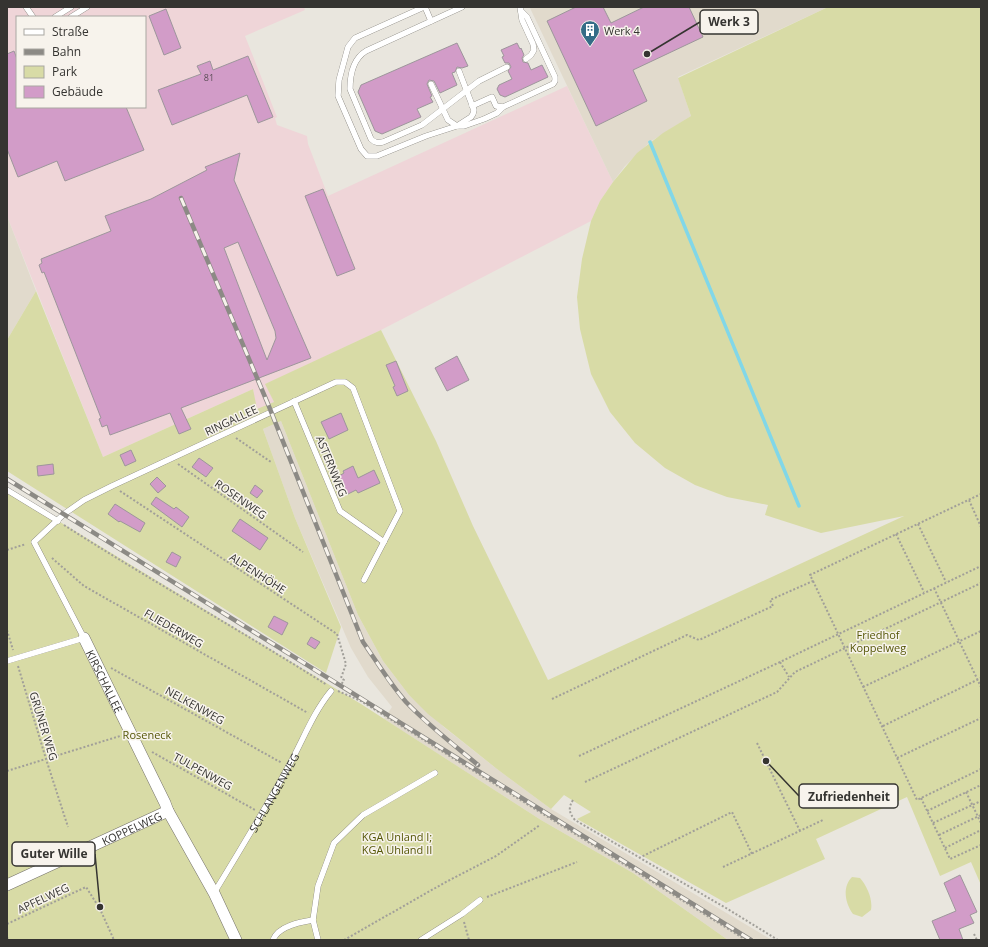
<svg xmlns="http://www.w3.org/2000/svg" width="988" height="947" font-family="'Open Sans',sans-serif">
	<rect width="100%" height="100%" fill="#e9e6de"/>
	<path fill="#efd5d8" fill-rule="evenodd" d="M7,7h297l1,3 -60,26 32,81 -2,1 2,7 30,11 1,8 20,52 239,-110 46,96 -13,19 -9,20 -210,109 -115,54 8,18 -18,8 -3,-21 -150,68 -96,-241zM17,17h128v90h-128z"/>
	<path fill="#e1dacc" d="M532,7h296l-150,70 13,39 -41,26 -25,24 -12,16 -83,-174z
		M7,216l29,75 -29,49z
		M281,421l77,194 25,46 26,34 36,33 52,41 54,40 221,131h-44l-95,-67 -92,-53 -157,-101 8,-12 -24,-30 -17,-29 -56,-130 -32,-89z"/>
	<path fill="#d8dba6" d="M828,7h153v878l-10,-23 -31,14 -33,-79 -91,42 9,20 -99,44 -149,-84 14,-7 -27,-17 -13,14 -54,-40 -69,-55 -19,-19 -26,-34 -25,-46 -77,-194 -18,8 32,89 46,109 -15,46 -319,-202v-131l29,-49 67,166 150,-68 4,20 17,-7 -9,-18 116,-54 55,111 37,85 75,154 356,-164 -83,17 -56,-18 3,-10 -41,-8 -32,-12 -30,-17 -30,-25 -25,-31 -19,-38 -11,-45 -3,-32 5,-38 9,-38 9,-20 13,-19 24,-29 26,-20 28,-17 -13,-38z
		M7,490l354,214 180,116 92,53 95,67h-721z
		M852,877l8,1c7,8 13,21 11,32l-9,7 -9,-3c-8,-11 -11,-27 -1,-37z"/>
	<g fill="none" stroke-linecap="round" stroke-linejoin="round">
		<path stroke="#81d7e8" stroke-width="3.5" d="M650,142l149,364"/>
	</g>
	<path fill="#d29cc8" stroke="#9d969b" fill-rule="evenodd" d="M576,7h27l8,16 33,-16h45l14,30 -70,33 14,31 -51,25 -49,-105z
		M166,9l15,39 -17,7 -15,-39z
		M457,43l11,23 -6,2 -5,-1 -2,5 -3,1 5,12 -17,8 -6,-12 -5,-1 -2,4 5,12 -2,1 3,5 -16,7 4,8 -39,17 -7,-3 -17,-39 3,-7z
		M517,43l3,6 1,-1 3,7 -2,3 1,4 5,1 3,7 11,-5 6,12 -43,20 -5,-2 -3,-6 2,-4 13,-6 -4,-8 3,-4 -2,-4h-4l-3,-6 2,-1 -3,-6z
		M14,51l3,8v48h109l18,43 -79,31 -8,-20 -39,16 -11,-28v-95z
		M248,56l25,61 -15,6 -11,-28 -75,30 -14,-35 43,-16 -4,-8 13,-5 3,9z
		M240,153l-6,27 77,178 -130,50 10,21 -12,5 -9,-21 -60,22 -3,-10 -5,2 -3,-8 2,-1 -57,-146 -2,1 -3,-8 3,-2 -1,-4 70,-28 -6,-15 46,-17 56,-29 -2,-3zM238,242l37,89 1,7 -9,22 -43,-112z
		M323,189l32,80 -18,7 -32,-80z
		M457,356l12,24 -22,11 -12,-23z
		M396,361l12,30 -11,5 -4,-9 2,-1 -9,-21z
		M341,413l7,17 -19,9 -8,-17z
		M131,450l5,11 -11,5 -5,-11z
		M199,458l14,10 -7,9 -14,-10z
		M53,464l1,10 -16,2 -1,-10z
		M353,466l5,12 16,-8 6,13 -22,10 -2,-3 -10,5 -7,-19 5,-3 -1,-2z
		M157,477l9,9 -8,7 -8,-9z
		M255,485l8,6 -6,7 -7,-5z
		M156,497l18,12 2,-2 13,10 -7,10 -31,-23z
		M115,504l30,19 -5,9 -20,-11 -1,1 -11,-8z
		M240,519l28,19 -8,12 -28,-19z
		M172,552l9,5 -5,10 -10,-5z
		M274,616l14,7 -6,12 -14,-8z
		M311,637l9,5 -5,7 -8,-5z
		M960,875l17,37 -7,3 4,8 -15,6 4,11h-23l-8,-19 24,-10 -12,-28z"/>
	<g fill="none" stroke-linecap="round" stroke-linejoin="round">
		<defs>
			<g id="service">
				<path d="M26,7l7,10"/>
				<path d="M424,7l-69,31 -7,9 -9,33 -1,16 23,53 6,7h10l49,-20 31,-10 14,-9 2,-3 1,-4 -15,-39"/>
				<path d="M425,7l6,14"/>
				<path d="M462,7l-96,44c-13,8 -16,23 -16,38l21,50c4,4 7,4 12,3l39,-17 57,-44 28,-14"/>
				<path d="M520,7l2,13 11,24 1,6 -3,5 -5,4"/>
				<path d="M55,17l16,-10"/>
				<path d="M71,17l16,-10"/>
				<path d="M431,84l17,36 9,6h7l20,-7 13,-6 6,-6 50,-23 2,-3v-4l-28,-60 -6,-6"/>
				<path d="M472,106l20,-9 4,9 7,1"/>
				<path d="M294,401l46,110 44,31"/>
				<path d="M7,490l51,31"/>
				<path d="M7,661l77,-23 -50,-96 30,-28 20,-14 28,-14 224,-104h9l8,6 47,123 -36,69"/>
				<path id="s1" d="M214,893c25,-41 50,-82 73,-124 15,-26 25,-55 44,-78"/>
				<path d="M313,920l5,-34 16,-43 29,-28 72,-42"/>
				<path d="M273,940c5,-14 27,-18 40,-20l5,20"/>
				<path d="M421,940l41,-26 18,-14"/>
			</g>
			<g id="minor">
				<path id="s2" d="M84,638l81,165 3,8 46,82 22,47"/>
				<path id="s3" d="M7,885l161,-74"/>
			</g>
		</defs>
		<use href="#service" stroke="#75726b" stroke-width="6"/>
		<use href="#minor" stroke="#75726b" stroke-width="12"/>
		<path stroke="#a19f99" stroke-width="2" stroke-dasharray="2 2" stroke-linecap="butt" d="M236,438l35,24
			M178,464l125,88
			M120,491l217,143 9,30 -5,14 3,2 -5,8
			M969,500l12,27
			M918,524l28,58
			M64,525c86,55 176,105 263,160
			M896,534l28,58
			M7,550l19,-6
			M52,558l32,28 224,127
			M813,581l104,219 64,-31
			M934,588l47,99
			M7,630l6,20
			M780,662l9,15
			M18,666l28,93 22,68
			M111,668l171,95
			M863,687l118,-56
			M338,691l23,10 385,239
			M552,699l135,-64 12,5 74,-34 -3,-6 43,-19 -3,-6 171,-81
			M883,726l98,-48
			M757,743l43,88
			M152,752l103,58
			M579,756l201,-94 201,-96
			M897,758l84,-40
			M7,771l113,-35
			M585,782l192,-90 18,-20 186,-89
			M966,792l15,31
			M921,798l29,61 31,-14
			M573,800c-5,8 -4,13 2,20l151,88 52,32
			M927,811l54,-26
			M933,823l48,-22
			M939,835l42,-20
			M945,848l36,-18
			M639,858l93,-46 20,42
			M723,867l100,-47
			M487,897l90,-35
			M464,922l5,18
			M7,924l79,-37 14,22 14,31
			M974,934l3,6
			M7,937l1,3
			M344,940l100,-57 52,-27 44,-31"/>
		<use href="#service" stroke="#fff" stroke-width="5.5"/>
		<use href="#minor" stroke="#fff" stroke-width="11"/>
		<defs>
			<path id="rail" d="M181,198l87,206 95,238c14,20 27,42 43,60 22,23 48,43 72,63
				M7,479l744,461"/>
		</defs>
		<use href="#rail" stroke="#8c8a85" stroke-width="4.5"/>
		<use href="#rail" stroke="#f7f3ec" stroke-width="3" stroke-dasharray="9" stroke-linecap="butt"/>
	</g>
	<defs>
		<symbol id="building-pin" viewBox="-11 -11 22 30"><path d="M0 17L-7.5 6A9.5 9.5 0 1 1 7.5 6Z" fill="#346c87" stroke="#f7f3ec"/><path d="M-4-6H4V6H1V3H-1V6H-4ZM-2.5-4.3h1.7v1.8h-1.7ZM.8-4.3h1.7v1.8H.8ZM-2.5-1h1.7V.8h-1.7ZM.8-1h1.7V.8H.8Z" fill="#fff"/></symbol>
	</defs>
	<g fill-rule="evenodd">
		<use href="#building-pin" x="579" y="19" width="22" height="30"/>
	</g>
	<g text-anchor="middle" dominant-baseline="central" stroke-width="3" stroke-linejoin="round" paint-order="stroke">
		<g font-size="9" fill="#5c4e57">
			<text x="209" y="77">81</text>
		</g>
		<g font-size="11" fill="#353431" stroke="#f7f3ec" text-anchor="start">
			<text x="604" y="30">Werk 4</text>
		</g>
		<g font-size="11" fill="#353431" stroke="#f7f3ec">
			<text transform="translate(231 420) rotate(-25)">RINGALLEE</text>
			<text transform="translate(332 466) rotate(68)">ASTERNWEG</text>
			<text transform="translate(241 499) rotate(35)">ROSENWEG</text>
			<text transform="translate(258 573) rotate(33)">ALPENHÖHE</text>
			<text transform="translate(174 628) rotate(30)">FLIEDERWEG</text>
			<text stroke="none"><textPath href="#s2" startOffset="48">KIRSCHALLEE</textPath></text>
			<text transform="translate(195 705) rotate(29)">NELKENWEG</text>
			<text transform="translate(44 726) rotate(73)">GRÜNER WEG</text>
			<text transform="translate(203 771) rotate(29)">TULPENWEG</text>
			<text stroke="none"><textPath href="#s1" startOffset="117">SCHLANGENWEG</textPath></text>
			<text stroke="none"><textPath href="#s3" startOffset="137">KOPPELWEG</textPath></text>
			<text transform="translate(43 898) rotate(-25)">APFELWEG</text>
		</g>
		<g font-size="11" fill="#565707" stroke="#f7f3ec">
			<text x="878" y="634">Friedhof<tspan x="878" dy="13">Koppelweg</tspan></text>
			<text x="147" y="734">Roseneck</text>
			<text x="397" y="836">KGA Unland I;<tspan x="397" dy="13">KGA Uhland II</tspan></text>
		</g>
	</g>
	<path fill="none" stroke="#353431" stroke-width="1.5" d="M647 54L700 22M766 761L799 796M100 907L95 854"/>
	<g fill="#353431" stroke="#f7f3ec" stroke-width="1.5">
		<circle cx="647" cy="54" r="4"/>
		<circle cx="766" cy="761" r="4"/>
		<circle cx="100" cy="907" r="4"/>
	</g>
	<g fill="#f7f3ec" stroke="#353431" stroke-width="1.5">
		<rect x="700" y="10" width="58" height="24" rx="4"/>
		<rect x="799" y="784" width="99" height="24" rx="4"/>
		<rect x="12" y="842" width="83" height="24" rx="4"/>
	</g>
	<g font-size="12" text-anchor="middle" font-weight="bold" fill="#353431">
		<text x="729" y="26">Werk 3</text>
		<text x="849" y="801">Zufriedenheit</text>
		<text x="54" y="858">Guter Wille</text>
	</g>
	<rect width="988" height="947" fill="none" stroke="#353431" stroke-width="16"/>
	<rect x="16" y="16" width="130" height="92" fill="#f7f3ec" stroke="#a9a7a1"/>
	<rect x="24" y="29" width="20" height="6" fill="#ffffff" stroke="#a9a7a1"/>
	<text x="52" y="36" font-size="12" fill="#353431">Straße</text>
	<rect x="24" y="49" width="20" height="6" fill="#8c8a85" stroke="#a9a7a1"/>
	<text x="52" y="56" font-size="12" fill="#353431">Bahn</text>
	<rect x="24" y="66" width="20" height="12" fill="#d8dba6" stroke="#a9a7a1"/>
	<text x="52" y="76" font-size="12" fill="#353431">Park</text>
	<rect x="24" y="86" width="20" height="12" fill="#d29cc8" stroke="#a9a7a1"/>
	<text x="52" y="96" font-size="12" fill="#353431">Gebäude</text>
</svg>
